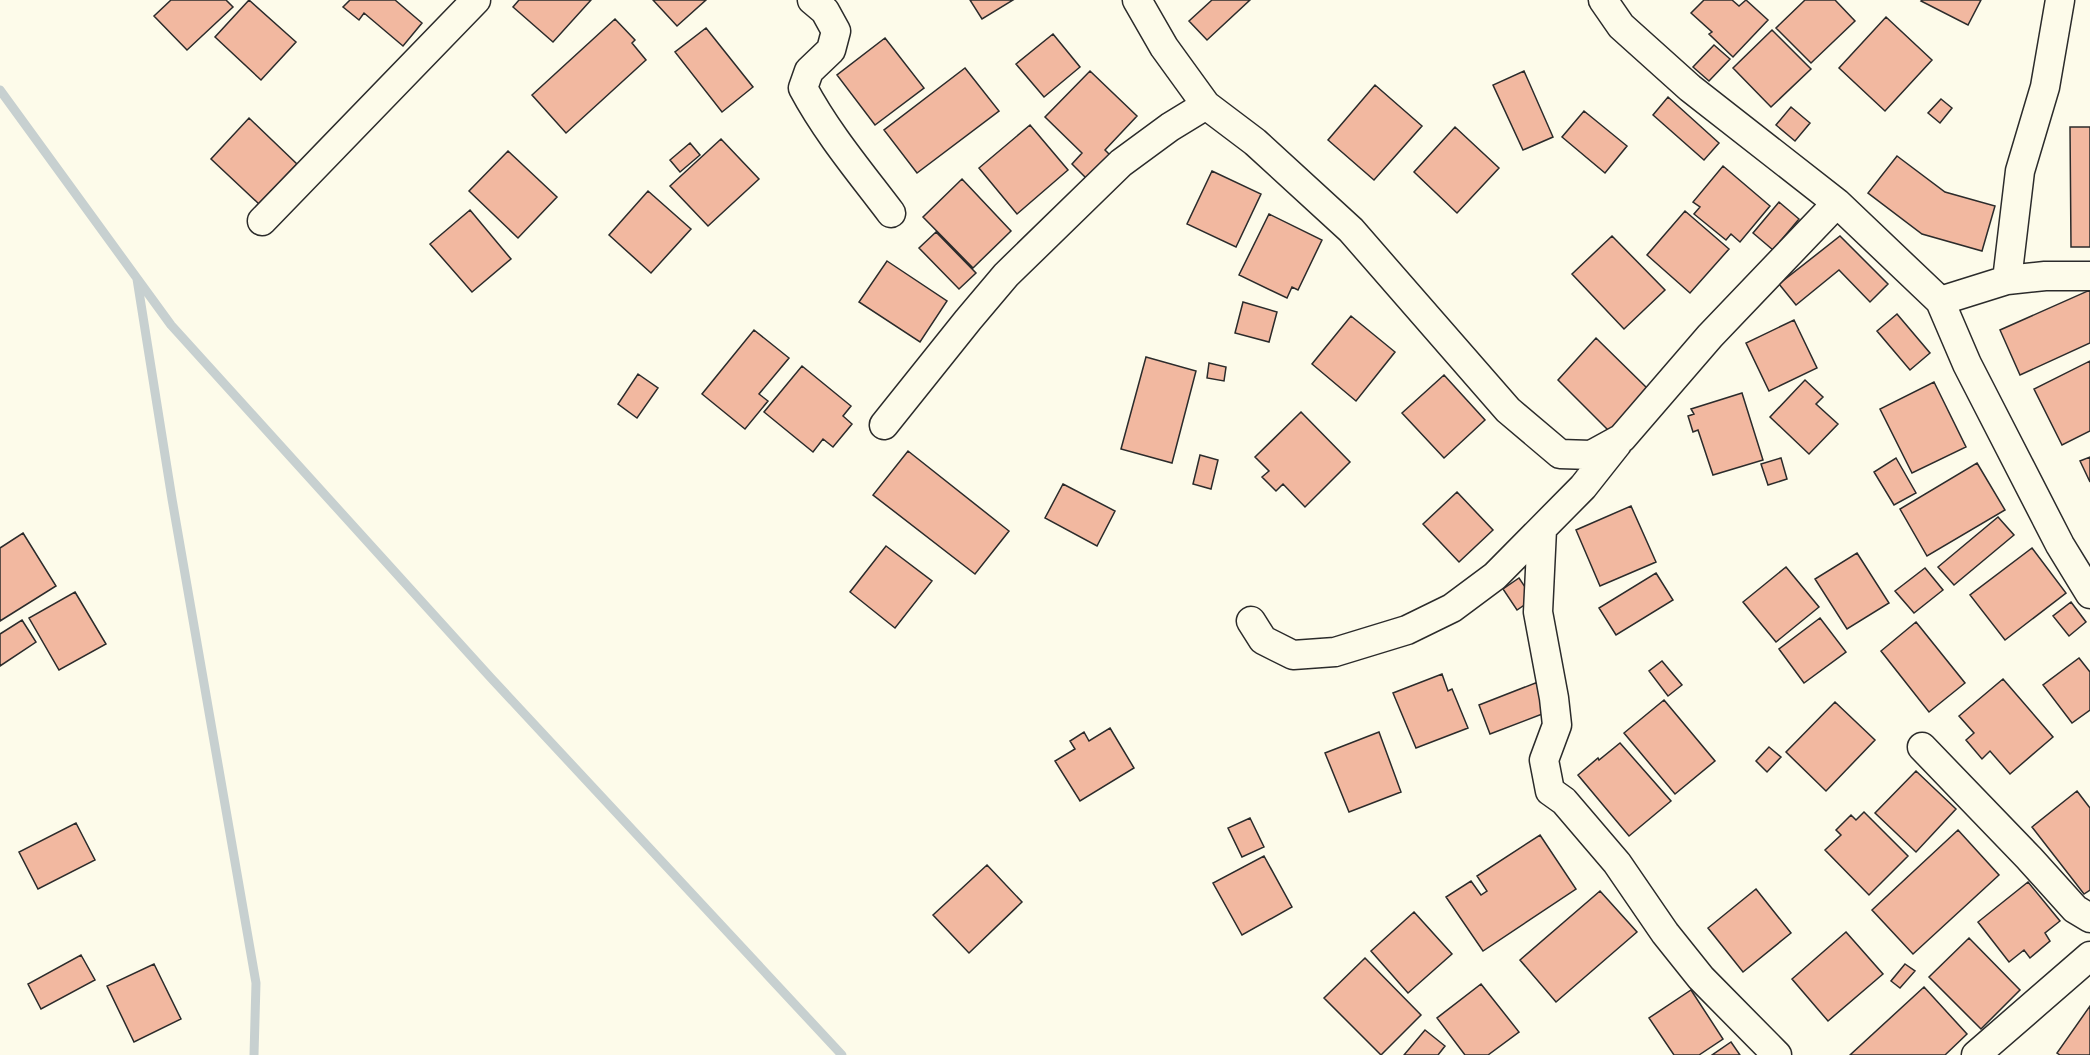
<svg xmlns="http://www.w3.org/2000/svg" width="2090" height="1055" font-family="Overpass,sans-serif">
	<rect width="100%" height="100%" fill="#fdfbea"/>
	<g fill="none" stroke-linecap="round" stroke-linejoin="round">
		<path stroke="#c7d0d0" stroke-width="9" d="M0,90l171,235 320,353 351,377
			M137,279l35,220 84,484 -2,72"/>
	</g>
	<path fill="#f2b8a0" stroke="#2b2b2b" stroke-width="1.5" d="M171,0h55l7,7 -46,43 -33,-34z
		M249,0l47,42 -35,38 -46,-43z
		M350,0h45l27,23 -19,23 -39,-33 -5,7 -16,-13z
		M519,0h72l-38,42 -40,-35z
		M653,0h53l-29,26z
		M970,0h43l-31,19z
		M1212,0h38l-43,40 -18,-19z
		M1704,0h28l7,6 7,-6 22,20 -35,37 -24,-23 3,-2 -21,-19z
		M1805,0h30l20,21 -44,42 -35,-35z
		M1922,0h59l-13,25 -47,-24z
		M1886,17l46,43 -47,51 -46,-43z
		M615,19l20,21 -3,3 14,17 -80,73 -34,-38z
		M706,28l47,59 -31,25 -47,-60z
		M1772,30l39,39 -40,38 -38,-39z
		M1053,34l27,33 -36,30 -28,-33z
		M885,38l39,50 -49,37 -38,-50z
		M1714,45l16,14 -21,22 -16,-14z
		M965,68l34,43 -82,62 -33,-43z
		M1090,71l47,45 -32,34 9,9 -24,23 -18,-18 10,-11 -37,-36z
		M1524,71l29,66 -30,13 -30,-65z
		M1375,85l47,41 -48,54 -46,-40z
		M1668,97l51,46 -15,17 -51,-45z
		M1941,99l11,9 -12,15 -12,-10z
		M1791,107l19,16 -15,18 -19,-16z
		M1584,111l43,35 -22,27 -43,-36z
		M249,118l48,46 -38,40 -48,-45z
		M1030,125l38,45 -51,44 -38,-46z
		M1455,127l44,41 -42,45 -43,-41z
		M2070,127h20v120h-19z
		M721,139l38,40 -51,47 -38,-40z
		M690,143l10,12 -20,17 -10,-12z
		M508,151l49,46 -39,41 -49,-47z
		M1897,156l48,36 50,14 -13,45 -60,-17 -54,-41z
		M1723,166l47,40 -30,36 -9,-8 -5,6 -32,-26 6,-7 -7,-5z
		M1212,171l49,23 -25,53 -49,-23z
		M962,179l49,52 -38,37 -50,-51z
		M648,191l43,38 -40,44 -42,-38z
		M1779,202l20,17 -26,31 -20,-17z
		M470,210l41,49 -39,33 -42,-48z
		M1685,211l44,38 -39,44 -43,-38z
		M1269,214l53,26 -24,50 -6,-3 -5,11 -48,-23z
		M936,232l40,41 -17,16 -40,-41z
		M1612,236l53,54 -41,39 -52,-55z
		M1840,236l48,48 -18,18 -31,-32 -43,35 -17,-21z
		M887,261l60,40 -27,41 -61,-40z
		M2090,290v53l-70,32 -20,-45z
		M1243,302l34,10 -8,30 -34,-9z
		M1897,314l33,39 -20,17 -33,-39z
		M1351,316l44,36 -39,49 -44,-37z
		M1794,320l23,48 -48,23 -23,-48z
		M754,330l35,28 -30,36 9,7 -23,28 -43,-35z
		M1596,338l53,52 -40,41 -51,-51z
		M1146,357l50,14 -24,92 -51,-14z
		M2090,361v70l-28,14 -28,-56z
		M1209,363l17,4 -2,14 -17,-3z
		M802,366l49,40 -8,10 9,8 -19,23 -10,-8 -10,13 -49,-40z
		M638,374l20,14 -21,30 -19,-14z
		M1444,375l41,45 -41,38 -42,-45z
		M1805,380l18,17 -7,7 22,20 -29,30 -39,-37z
		M1934,382l32,65 -54,26 -32,-64z
		M1742,393l21,67 -50,15 -15,-45 -5,2 -5,-16 6,-2 -3,-5z
		M1301,412l49,50 -45,45 -22,-23 -7,7 -14,-14 7,-6 -14,-14z
		M908,451l101,80 -34,43 -102,-79z
		M1200,455l18,5 -7,29 -18,-5z
		M2090,457v25l-10,-21z
		M1781,458l6,21 -19,6 -7,-21z
		M1896,458l20,35 -22,12 -20,-33z
		M1977,463l28,47 -78,46 -27,-47z
		M1063,484l52,27 -18,35 -52,-28z
		M1457,492l36,38 -34,32 -36,-38z
		M1631,506l25,56 -56,24 -24,-56z
		M1998,517l16,18 -60,50 -16,-18z
		M23,533l33,53 -56,35v-73z
		M886,546l46,35 -37,47 -45,-36z
		M2032,548l34,45 -61,47 -35,-45z
		M1857,553l32,50 -42,26 -32,-50z
		M1786,567l33,40 -43,35 -33,-40z
		M1925,568l18,22 -29,23 -19,-22z
		M1656,573l17,27 -57,35 -17,-27z
		M1519,578l14,21 -16,11 -14,-21z
		M75,592l31,52 -47,26 -30,-52z
		M2071,602l15,20 -17,14 -16,-20z
		M1820,618l26,34 -42,31 -25,-34z
		M22,620l14,22 -36,24v-32z
		M1916,622l49,61 -36,29 -48,-61z
		M2079,658l11,14v38l-18,13 -29,-38z
		M1662,661l20,24 -14,11 -19,-25z
		M1442,674l6,17 4,-2 16,39 -52,20 -23,-55z
		M2003,679l50,58 -43,37 -20,-23 -8,8 -16,-19 8,-7 -15,-17z
		M1538,682l12,29 -60,23 -11,-29z
		M1664,700l51,61 -40,33 -51,-61z
		M1835,702l40,38 -49,51 -40,-39z
		M1110,728l24,40 -54,33 -25,-40 20,-12 -5,-8 14,-9 5,9z
		M1379,732l22,60 -52,20 -24,-59z
		M1620,743l51,58 -42,35 -51,-61 20,-17 1,2z
		M1769,747l12,10 -14,15 -11,-11z
		M1916,771l40,38 -40,43 -41,-39z
		M2077,791l13,17v82l-6,4 -52,-67z
		M1864,812l44,44 -39,39 -44,-45 16,-15 -5,-5 15,-15 5,5z
		M1250,818l14,29 -22,10 -14,-29z
		M76,823l19,37 -57,29 -19,-37z
		M1958,830l41,45 -86,79 -41,-44z
		M1540,835l36,54 -93,62 -37,-54 25,-16 10,14 6,-4 -10,-15z
		M1264,856l28,51 -50,28 -29,-52z
		M987,865l35,37 -53,51 -36,-38z
		M2028,882l32,39 -15,12 5,8 -20,17 -6,-8 -15,12 -31,-40z
		M1756,889l35,44 -48,39 -35,-44z
		M1600,891l37,41 -81,70 -36,-42z
		M1414,912l38,42 -44,39 -37,-42z
		M1846,932l37,42 -55,47 -36,-42z
		M1969,938l51,52 -39,39 -52,-52z
		M81,955l14,25 -54,29 -13,-25z
		M1365,958l56,57 -40,40 -57,-57z
		M154,964l27,55 -47,23 -27,-56z
		M1905,964l10,7 -15,17 -9,-7z
		M1481,984l38,48 -31,23h-23l-28,-37z
		M1924,987l43,47 -22,21h-95z
		M1691,990l32,49 -24,16h-25l-25,-37z
		M2090,1006v49h-30l-3,-2z
		M1425,1030l20,16 -7,9h-34z
		M1731,1042l9,13h-28z"/>
	<g fill="none" stroke-linecap="round" stroke-linejoin="round">
		<defs>
			<path id="street" d="M812,0l13,11 11,20 -5,19 -22,21 -6,17c24,45 57,84 88,125
				M1137,0l27,47 42,58 49,37 96,88 157,180 52,44 31,1 31,-17 88,-102 127,-133
				M1603,0l18,26 69,62 147,115 103,98 27,63 93,181 30,49
				M262,221l214,-221
				M2007,280l13,-109 25,-84 15,-87
				M1940,301l67,-21 38,-4h45
				M884,425l84,-105 38,-45 115,-112 49,-36 36,-22
				M1542,529l-4,83 16,86 3,27 -13,35 6,31 14,10 53,62 48,70 36,45 76,77
				M1251,621l12,19 30,15 42,-3 72,-22 45,-22 43,-32 88,-89 34,-43
				M1922,747l107,111 46,51 15,9
				M1976,1055l114,-99"/>
		</defs>
		<use href="#street" stroke="#2b2b2b" stroke-width="31"/>
		<use href="#street" stroke="#fdfbea" stroke-width="28"/>
	</g>
</svg>
